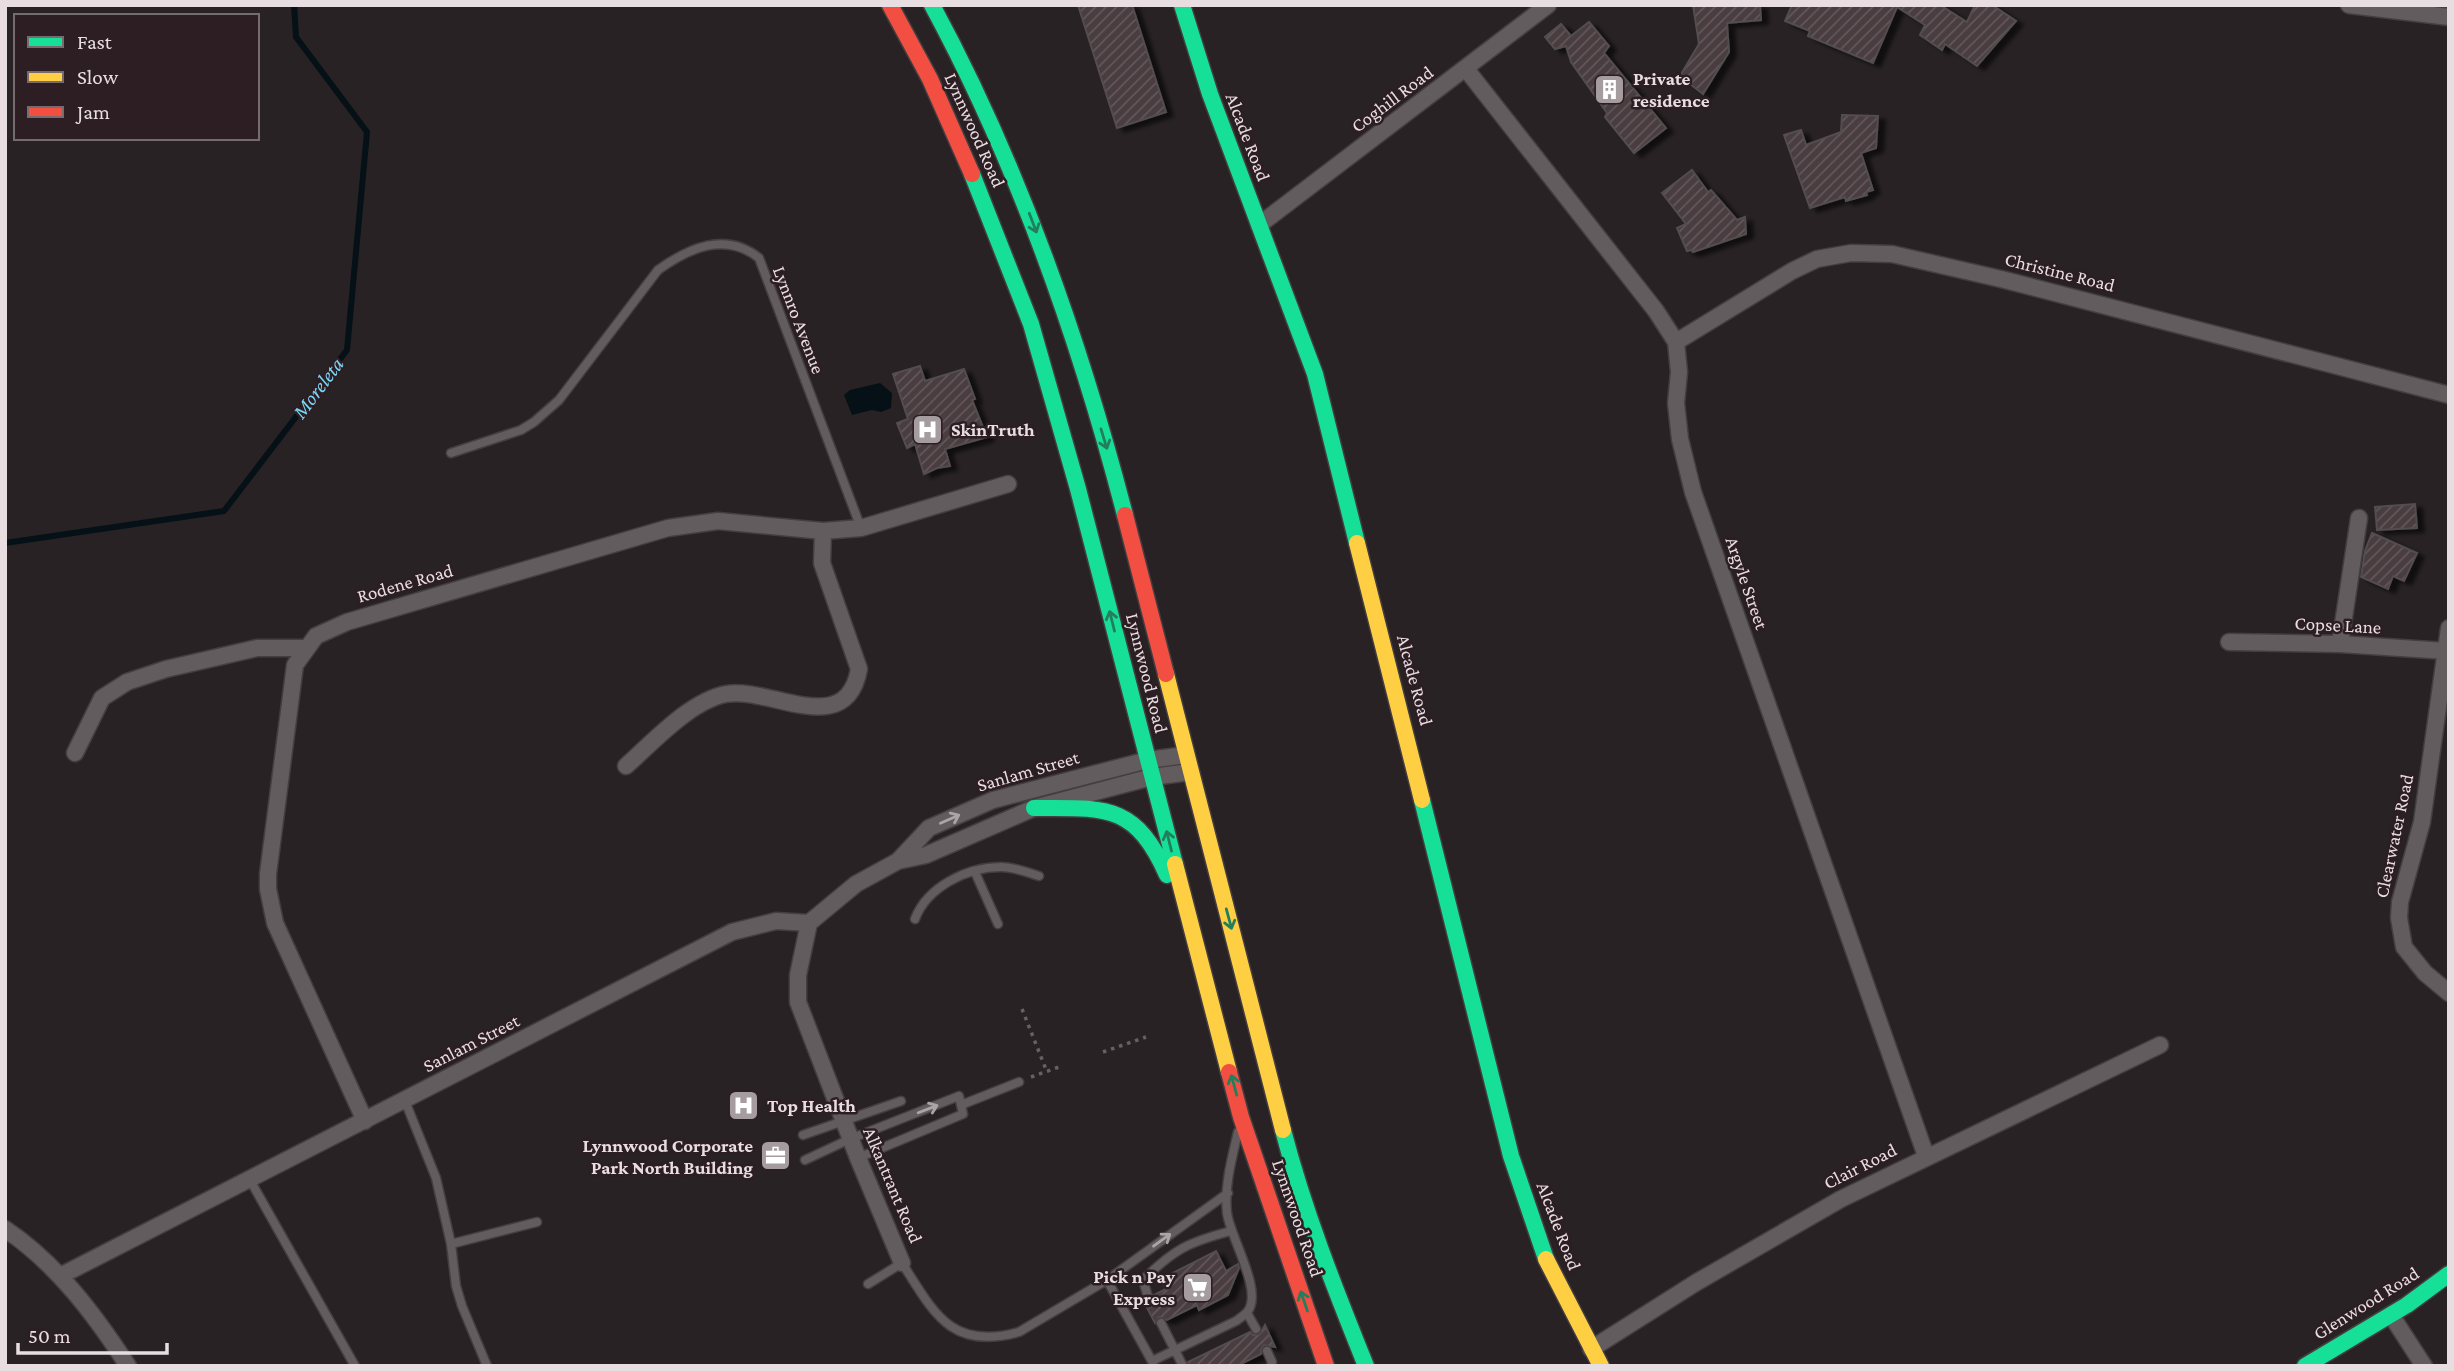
<svg xmlns="http://www.w3.org/2000/svg" width="2454" height="1371" font-family="'Crimson Pro',serif">
	<defs>
		<pattern id="building-hatch" width="6" height="6" patternUnits="userSpaceOnUse" patternTransform="scale(1.75)"><rect width="6" height="6" fill="#483c41"/><path d="M-1 1l2-2M0 6l6-6M5 7l2-2" fill="none" stroke="#62585c"/></pattern>
		<filter id="shadow"><feDropShadow dx="7" dy="4" stdDeviation="2" flood-color="#0009"/></filter>
	</defs>
	<rect width="100%" height="100%" fill="#282224"/>
	<path fill="#051116" d="M880,383l12,10 -1,15 -10,4 -9,-2 -20,5 -8,-20 6,-5z"/>
	<g fill="none" stroke-linecap="round" stroke-linejoin="round">
		<path stroke="#051116" stroke-width="6" d="M5,543l219,-32 123,-161 20,-218 -71,-95 -2,-32"/>
	</g>
	<path fill="url(#building-hatch)" stroke="#524d4f" stroke-width="2" filter="url(#shadow)" d="M1078,5h54l34,107 -49,16z
		M1693,5h67l1,15 -34,3 2,29 -26,42 -23,-18 19,-32z
		M1792,5h148l27,17 8,-17h17l24,16 -39,45 -32,-22 -3,6 -22,-15 5,-10 -28,-18 -24,56 -65,-27 2,-5 -25,-10z
		M1589,22l20,24 -5,7 62,75 -32,25 -29,-36 2,-4 -36,-51 -5,-16 -11,3 -10,-12 16,-13 10,12z
		M1842,115l36,1 -2,32 -15,5 12,37 -7,2 1,3 -21,6 -1,-4 -35,11 -26,-73 17,-5 5,15 35,-13z
		M1692,170l16,22 3,-2 26,30 8,-3 1,17 -53,18 -2,-2 -4,1 -10,-23 9,-4 -24,-31z
		M920,366l5,15 39,-12 11,30 -3,1 15,37 -42,12 5,17 -13,2 -13,6 -9,-30 -8,4 -10,-25 11,-4 -15,-45z
		M2415,504l2,24 -40,2 -2,-23z
		M2372,533l45,20 -13,28 -11,-5 -5,13 -27,-12 4,-26z
		M1216,1251l10,20 12,-7 1,4 -11,27 -29,15 -2,-5 -30,15 -8,-3 -4,6 -11,-21h8l2,-7 12,-6 -5,-10z
		M1265,1325l10,22 -11,-2 -3,5v4l-24,12h-48l-1,-4 62,-30 3,3h6z"/>
	<g fill="none" stroke-linecap="round" stroke-linejoin="round">
		<defs>
			<path id="lane" d="M451,453l70,-23 13,-8 25,-22 99,-130c31,-22 67,-39 101,-12l102,270
				M975,872l23,52
				M915,919c12,-32 52,-52 86,-52 13,0 25,5 38,9
				M405,1101l31,77 15,66 5,42 6,20 25,60
				M961,1105l58,-23
				M803,1135l98,-34
				M805,1160l45,-21 109,-43 4,18 -105,44
				M250,1180l105,186
				M451,1244l86,-22
				M1107,1280l46,83
				M868,1284l34,-21c32,50 49,88 117,69l88,-52 121,-87
				M1148,1297l-5,-17c31,-31 46,-38 88,-49
				M1247,1313l9,16
				M1161,1323l22,43
				M1267,1351l5,11 -1,4
				M1152,1361l84,-40c4,-3 9,-6 12,-10 15,-21 -18,-74 -21,-98 -3,-27 5,-55 11,-81"/>
			<path id="street" d="M2349,5l100,12
				M1466,69l190,242 20,31 3,30 -3,31 4,36 13,53 233,664
				M1259,225l289,-220
				M1676,342l116,-71 25,-12 34,-6 41,1 109,25 448,116
				M2449,628l-27,194 -22,80 -1,16 5,29 21,26 24,20
				M2229,642l111,2 106,7
				M2340,644l19,-126
				M75,753l27,-55 25,-16 39,-13 91,-21h49
				M626,766c27,-24 64,-65 100,-72 44,-8 120,47 133,-25l-37,-106 1,-32
				M898,861l31,-33 64,-28 155,-40 38,-5
				M809,923l-11,52v27l60,156 44,105
				M365,1121l-90,-198 -7,-34v-15l27,-209 21,-29 31,-14 321,-94 50,-7 105,10 38,-3 147,-44
				M5,1229c51,34 90,86 123,137
				M60,1276l672,-344 44,-11 33,2 47,-39 42,-23 28,-6 108,-47 118,-31 38,-5
				M2391,1315l33,51
				M1591,1349l106,-67 144,-83 319,-154"/>
			<path id="fast" d="M932,5c87,161 147,333 193,510
				M1182,5l28,89 105,280 42,169
				M972,174l59,150 47,165 97,375
				M1422,800l89,356 35,103
				M1034,808c71,0 101,-5 133,67
				M1283,1130c21,81 52,159 83,236
				M2305,1366l102,-61 42,-31"/>
			<path id="slow" d="M1357,543l65,257
				M1166,674l117,456
				M1175,864l54,208
				M1546,1259l55,107"/>
			<path id="jam" d="M890,5l40,74 42,95
				M1125,515l41,159
				M1229,1072l12,45 85,249"/>
		</defs>
		<use href="#lane" stroke="#443e40" stroke-width="11"/>
		<use href="#street" stroke="#443e40" stroke-width="19"/>
		<use href="#fast" stroke="#443e40" stroke-width="19"/>
		<use href="#slow" stroke="#443e40" stroke-width="19"/>
		<use href="#jam" stroke="#443e40" stroke-width="19"/>
		<path stroke="#666263" stroke-width="3.5" stroke-dasharray="3.5 5" stroke-linecap="butt" d="M1022,1009l25,63
			M1103,1052l43,-15
			M1031,1077l28,-10"/>
		<use href="#lane" stroke="#625c5e" stroke-width="8"/>
		<use href="#street" stroke="#625c5e" stroke-width="16"/>
		<use href="#fast" stroke="#16e098" stroke-width="16"/>
		<use href="#slow" stroke="#ffcf43" stroke-width="16"/>
		<use href="#jam" stroke="#f24e42" stroke-width="16"/>
	</g>
	<defs><path id="oneway-shaft" d="M-6 0H5M1.5-3L5.5 0L1.5 3" fill="none" stroke-width="1.6" stroke-linecap="round" stroke-linejoin="round" transform="scale(1.75)"/></defs>
	<g stroke="#217f5e">
		<use href="#oneway-shaft" transform="translate(1033 223) rotate(69)"/>
		<use href="#oneway-shaft" transform="translate(1104 439) rotate(73)"/>
		<use href="#oneway-shaft" transform="translate(1112 621) rotate(-104)"/>
		<use href="#oneway-shaft" transform="translate(1169 841) rotate(-104)"/>
		<use href="#oneway-shaft" transform="translate(1229 919) rotate(75)"/>
		<use href="#oneway-shaft" transform="translate(1234 1085) rotate(-105)"/>
		<use href="#oneway-shaft" transform="translate(1304 1301) rotate(-109)"/>
	</g>
	<g stroke="#aca4a6">
		<use href="#oneway-shaft" transform="translate(950 819) rotate(-24)"/>
		<use href="#oneway-shaft" transform="translate(928 1109) rotate(-21)"/>
		<use href="#oneway-shaft" transform="translate(1162 1240) rotate(-36)"/>
	</g>
	<defs>
		<symbol id="building-square" viewBox="-11 -11 22 22"><rect x="-9" y="-9" width="18" height="18" rx="4" fill="#a59c9f" stroke="#2c1e23"/><path d="M-4-6H4V6H1V3H-1V6H-4ZM-2.5-4.3h1.7v1.8h-1.7ZM.8-4.3h1.7v1.8H.8ZM-2.5-1h1.7V.8h-1.7ZM.8-1h1.7V.8H.8Z" fill="#fff"/></symbol>
		<symbol id="hospital-square" viewBox="-11 -11 22 22"><rect x="-9" y="-9" width="18" height="18" rx="4" fill="#a59c9f" stroke="#2c1e23"/><path d="M-5-5h3v3.5h4V-5h3V5h-3V1.5h-4V5h-3Z" fill="#fff"/></symbol>
		<symbol id="office-square" viewBox="-11 -11 22 22"><rect x="-9" y="-9" width="18" height="18" rx="4" fill="#a59c9f" stroke="#2c1e23"/><path d="M-6-3h4V-5.5h4V-3h4V5H-6ZM-1-4.5V-3h2v-1.5ZM-6 0V1H6V0Z" fill="#fff"/></symbol>
		<symbol id="supermarket-square" viewBox="-11 -11 22 22"><rect x="-9" y="-9" width="18" height="18" rx="4" fill="#a59c9f" stroke="#2c1e23"/><path d="M-6-5.5h2.5l.6 2H6L4.5 2H-2.5L-4.4-4H-6ZM-1.5 3.2a1.3 1.3 0 1 0 .1 0ZM3 3.2a1.3 1.3 0 1 0 .1 0Z" fill="#fff"/></symbol>
	</defs>
	<g fill-rule="evenodd">
		<use href="#building-square" x="1592" y="72" width="35" height="35"/>
		<use href="#hospital-square" x="910" y="412" width="35" height="35"/>
		<use href="#hospital-square" x="726" y="1088" width="35" height="35"/>
		<use href="#office-square" x="758" y="1138" width="35" height="35"/>
		<use href="#supermarket-square" x="1180" y="1270" width="35" height="35"/>
	</g>
	<g text-anchor="middle" dominant-baseline="central" stroke-width="5" stroke-linejoin="round" paint-order="stroke">
		<g font-size="19" font-weight="bold" fill="#e8dee1" stroke="#2c1e23" text-anchor="start">
			<text x="1633" y="78">Private<tspan x="1633" dy="22">residence</tspan></text>
			<text x="951" y="429">SkinTruth</text>
			<text x="767" y="1105">Top Health</text>
			<text x="753" y="1145" text-anchor="end">Lynnwood Corporate<tspan x="753" dy="22">Park North Building</tspan></text>
			<text x="1175" y="1276" text-anchor="end">Pick n Pay<tspan x="1175" dy="22">Express</tspan></text>
		</g>
		<g font-size="19" fill="#e8dee1" stroke="#2c1e23">
			<text transform="translate(1392 99) rotate(-37)">Coghill Road</text>
			<text transform="translate(975 130) rotate(66)">Lynnwood Road</text>
			<text transform="translate(1248 137) rotate(69)">Alcade Road</text>
			<text transform="translate(2060 272) rotate(14)">Christine Road</text>
			<text transform="translate(799 320) rotate(69)">Lynnro Avenue</text>
			<text transform="translate(405 583) rotate(-16)">Rodene Road</text>
			<text transform="translate(1747 583) rotate(71)">Argyle Street</text>
			<text transform="translate(2338 625) rotate(3)">Copse Lane</text>
			<text transform="translate(1147 673) rotate(76)">Lynnwood Road</text>
			<text transform="translate(1415 680) rotate(75)">Alcade Road</text>
			<text transform="translate(1028 771) rotate(-16)">Sanlam Street</text>
			<text transform="translate(2394 836) rotate(-78)">Clearwater Road</text>
			<text transform="translate(471 1043) rotate(-27)">Sanlam Street</text>
			<text transform="translate(1860 1166) rotate(-27)">Clair Road</text>
			<text transform="translate(893 1185) rotate(67)">Alkantrant Road</text>
			<text transform="translate(1298 1218) rotate(71)">Lynnwood Road</text>
			<text transform="translate(1559 1226) rotate(69)">Alcade Road</text>
			<text transform="translate(2366 1303) rotate(-32)">Glenwood Road</text>
		</g>
		<g font-size="21" font-style="italic" fill="#79d7f5" stroke="#2c1e23">
			<text transform="translate(318 388) rotate(-53)">Moreleta</text>
		</g>
	</g>
	<rect width="2454" height="1371" fill="none" stroke="#e8dee1" stroke-width="14"/>
	<rect x="14" y="14" width="245" height="126" fill="#2c1e23" stroke="#776b6f" stroke-width="2"/>
	<rect x="28" y="37" width="35" height="10" fill="#16e098" stroke="#776b6f" stroke-width="2"/>
	<text x="77" y="49" font-size="21" fill="#e8dee1">Fast</text>
	<rect x="28" y="72" width="35" height="10" fill="#ffcf43" stroke="#776b6f" stroke-width="2"/>
	<text x="77" y="84" font-size="21" fill="#e8dee1">Slow</text>
	<rect x="28" y="107" width="35" height="10" fill="#f24e42" stroke="#776b6f" stroke-width="2"/>
	<text x="77" y="119" font-size="21" fill="#e8dee1">Jam</text>
	<path d="M18 1343v10h149v-10" fill="none" stroke="#e8dee1" stroke-width="3.5"/>
	<text x="28" y="1343" font-size="21" fill="#e8dee1" stroke="#2c1e23" stroke-width="5" paint-order="stroke">50 m</text>
</svg>
